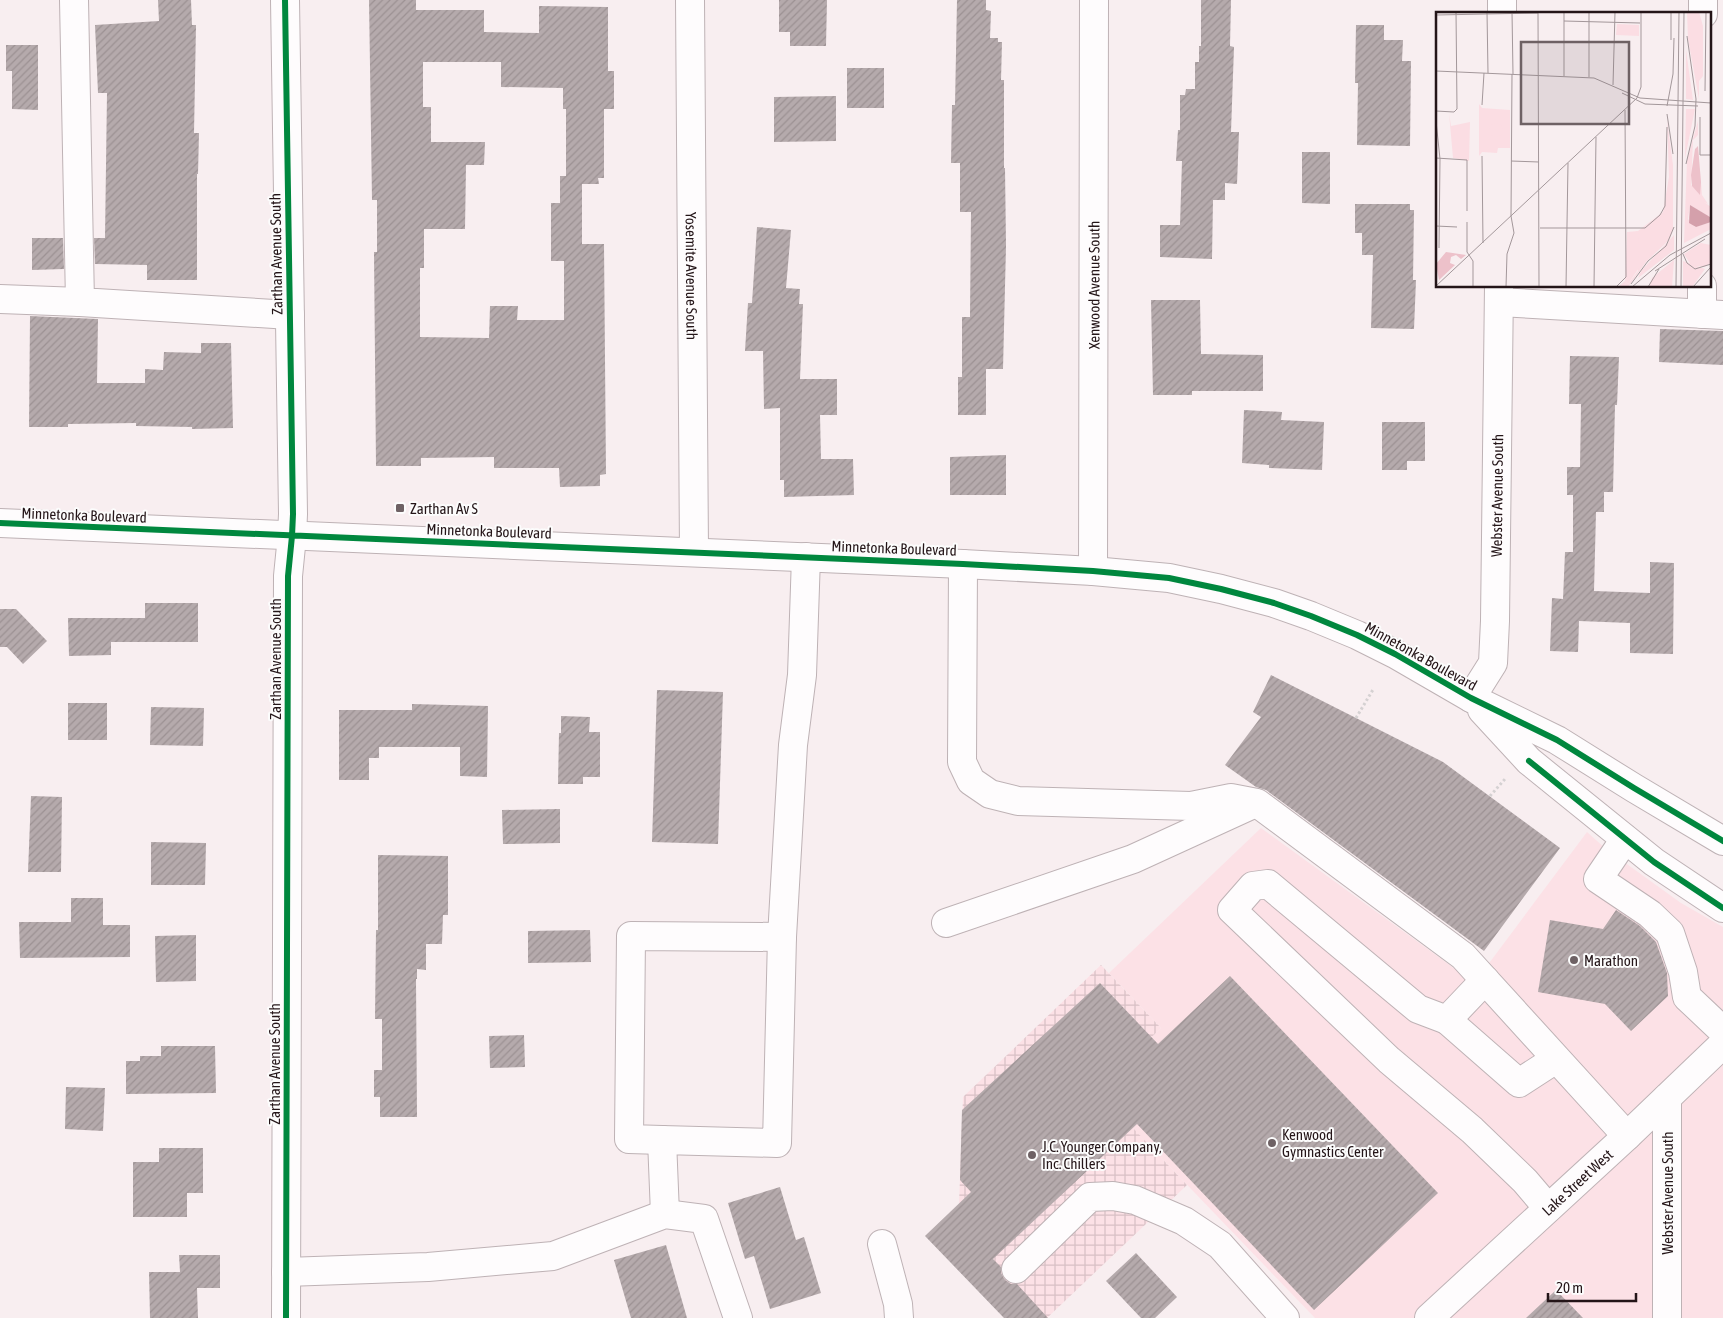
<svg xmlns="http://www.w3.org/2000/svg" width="1723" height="1318" font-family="'Asap Condensed',sans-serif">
	<defs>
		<pattern id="industrial-grid" width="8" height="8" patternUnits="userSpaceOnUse" patternTransform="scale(1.25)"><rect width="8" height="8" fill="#fce1e6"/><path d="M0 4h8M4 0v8" fill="none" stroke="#d8c0c5"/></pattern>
		<pattern id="building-hatch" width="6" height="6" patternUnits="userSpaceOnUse" patternTransform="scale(1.25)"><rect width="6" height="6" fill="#b5aaac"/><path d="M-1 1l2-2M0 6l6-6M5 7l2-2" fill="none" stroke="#9c9193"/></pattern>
	</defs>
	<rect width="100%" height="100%" fill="#f8eef0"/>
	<path fill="#fce1e6" d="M1261,828l201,146 10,12 115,-154 19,17 75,54 42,24v391h-408l-219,-228 65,-62 -52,-55z"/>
	<path fill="url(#industrial-grid)" d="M1101,965l60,63 -64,62 90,95 -140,133h-43l-45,-114 4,-107z"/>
	<path fill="url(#building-hatch)" fill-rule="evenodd" d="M158,0h33l1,25h4l-2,108h5l-1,41h-1v106h-50v-15l-52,-1 -1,-26h11l2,-145h-9l-3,-68 64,-4z
		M369,0h47v10h68v22l55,1v-27l69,1v64h6v38h-10v69h-6l1,6h-17v60h22l2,230 -6,1v11l-40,1 -1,-19h-65v-11l-73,1v8h-45l-2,-214h3v-52h-5zM423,62h78v25l62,1v21h3v67h-6v27h-9v58h13v59h-47l1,-14h-28l-1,32 -69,-1v-69h4v-39h41l1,-64h18l1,-23h-54v-35h-8z
		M779,0h48l-1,46h-36v-14h-11z
		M957,0h29v10l5,1 -1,27h8v4h4l-1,38h3v88h1l1,78 -3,123h-17v46h-28v-38h4v-60h8l1,-105h-11v-49h-9l1,-58h3z
		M1201,0h30l-1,46 4,1 -3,85h8l-2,52 -12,-1v17h-12l-1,59 -52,-2v-32h20l2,-64h-6l2,-31h2v-35h5l1,-6h9v-27h4v-16h2z
		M1356,25h28v15h19l-1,21h9l-1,85 -53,-1 1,-62h-3z
		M6,45h32v65l-26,-1v-38h-6z
		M847,68h37v40h-37z
		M836,96v45l-62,1v-45z
		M1302,152h28v52l-28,-1z
		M1355,204h55v6h4l-1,70h3l-2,49 -43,-1 2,-73h-11v-22h-7z
		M757,227l34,3 -5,58 14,1 -1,15h4l-3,75h37v36h-17l1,44h32l1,36 -70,2v-17h-4v-72l-16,1 -1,-58h-18l3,-48h4z
		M32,238h31l1,31 -32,1z
		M1151,300h49l1,54 62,1v36h-71v4h-39z
		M30,316l68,3 -1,64h48v-14l18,1 1,-18 37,1v-10h30l2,85 -41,1v-2l-56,-1v-3l-68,1v3h-39z
		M1660,329l63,2v34l-64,-3z
		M1570,356l49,1 -2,48h-2l-2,87h-9v20h-8l-2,79 56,2v-31l24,1 -1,91 -43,-1v-30l-51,-2 -1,31 -28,-1 2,-53 11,1 2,-47h8v-57h-6v-28h13l1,-63h-12z
		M1244,410l38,2 -1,8 43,2 -2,48 -53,-2v-3l-27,-2z
		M1382,422h43v39h-18v9h-25z
		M1006,455v40h-56v-38z
		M145,603h53v39h-87v13l-42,1 -1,-38h77z
		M0,609h16l31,32 -24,23 -16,-17h-7z
		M1271,675l172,87 117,86 -76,103 -218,-161 -10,-3 -31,-22 36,-48 -8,-5z
		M657,690l66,2 -5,152 -66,-2z
		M68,703h39v37h-39z
		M412,704l76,2 -1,71 -27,-1v-29h-81v11h-10v22h-30v-70h73z
		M151,707l53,1 -1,38 -53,-1z
		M561,716l29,1 -1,15h11v45h-17v7h-25l1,-51h2z
		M31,796l31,1 -1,75h-33z
		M560,809v34l-57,1 -1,-34z
		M151,842l55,1 -1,42h-54z
		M378,855l70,1v59h-5l-1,29h-16v26l-9,-1v10h-1l1,138h-37v-20h-6v-27h8v-51h-7l1,-89h2z
		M71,898h32v27h27v32l-110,1 -1,-36h52z
		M1616,910l24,16 16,16 11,31 1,23 -37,35 -26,-27 -67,-12 12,-72 53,9z
		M590,930l1,32 -63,1v-32z
		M196,935v46l-40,1 -1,-46z
		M1230,976l208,217 -124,117 -177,-186 -144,135 8,8v6l4,7 6,4h6l31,34h-44l-79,-82 46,-44 -11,-12 2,-70 138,-127 58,61z
		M524,1035l1,32 -35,1 -1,-32z
		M161,1046h54l1,47 -90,1v-33h14v-5h21z
		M66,1087l39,1 -2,43 -38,-2z
		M159,1148h44v45h-16v24h-54v-55h26z
		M780,1187l16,53 8,-3 17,56 -51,16 -16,-53 -9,3 -17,-56z
		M666,1245l21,73h-56l-17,-58z
		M1136,1253l41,44 -22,21h-14l-35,-37z
		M179,1255h41v33h-23l1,30h-48l-1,-46h31z
		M1556,1290l27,28h-57z"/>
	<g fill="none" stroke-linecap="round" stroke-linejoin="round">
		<defs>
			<g id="minor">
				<path d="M74,0l6,302 210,13"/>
				<path d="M285,0l8,514 -1,22 -4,40 -2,742"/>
				<path id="s1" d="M690,0l4,552"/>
				<path d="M1502,14v-14"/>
				<path d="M1703,14v-14"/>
				<path d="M0,299l80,3"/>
				<path d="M1499,302l224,13"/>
				<path d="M1702,314v-28"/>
				<path d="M963,564l-1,198 9,19 19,13 28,7 173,5 40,-8 26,5 206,153 164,180"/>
				<path id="s2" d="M1093,571l1,-571"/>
				<path id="s3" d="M1471,698l22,-35 2,-42 4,-335"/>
				<path d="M1625,839l-27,40 52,35 20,19 13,39 4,25 36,34"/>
				<path d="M946,923l187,-64 118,-54"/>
				<path d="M1485,980l-38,40 -29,-11 -150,-125 -15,2 -21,24 157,150 83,70 53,51 23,27"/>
				<path d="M1447,1020l72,63 37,-24"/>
				<path d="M1667,1098v220"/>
				<path d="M662,1140l-33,-1 2,-203 151,1"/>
				<path d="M665,1214l-3,-74 115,3 5,-206 11,-192 9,-70 4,-118"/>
				<path d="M882,1244l16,60 1,14"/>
				<path d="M1016,1269l74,-72 23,-1 22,4 49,21 36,24 65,73"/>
				<path d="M286,1272l142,-5 125,-11 112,-42 39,5 34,99"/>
				<path id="s4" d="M1429,1318l198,-182 96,-92"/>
			</g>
			<path id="major" d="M0,523l963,41 130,7 76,7 52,11 53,14 37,13 46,19 38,19 76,44 86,42 77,48 89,53
				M1482,710l47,51 125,101 69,46"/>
		</defs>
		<use href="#minor" stroke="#beb2b5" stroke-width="30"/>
		<use href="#major" stroke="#beb2b5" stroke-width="30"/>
		<path stroke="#d5d1d2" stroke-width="3" stroke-dasharray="2.5 2.5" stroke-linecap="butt" d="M1356,718l18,-30
			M1490,796l15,-17"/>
		<use href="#minor" stroke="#fefcfd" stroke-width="28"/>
		<use href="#major" stroke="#fefcfd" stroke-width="28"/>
		<defs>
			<path id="cycleway" d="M285,0l8,514 -1,22 -4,40 -2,742
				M0,523l963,41 130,7 76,7 52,11 53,14 37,13 46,19 38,19 76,44 86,42 77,48 89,53
				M1529,761l125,101 69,46"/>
		</defs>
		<use href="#cycleway" stroke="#fcfcfc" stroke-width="9"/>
		<use href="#cycleway" stroke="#00873e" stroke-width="6"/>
	</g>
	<g fill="#6e6164" stroke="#fcfcfc" stroke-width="2">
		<rect x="395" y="503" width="10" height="10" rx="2.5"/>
		<circle cx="1574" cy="960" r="5"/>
		<circle cx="1272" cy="1143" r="5"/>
		<circle cx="1032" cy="1155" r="5"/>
	</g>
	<g text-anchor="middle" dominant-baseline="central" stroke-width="4" stroke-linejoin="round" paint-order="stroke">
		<g font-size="15" fill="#241518" stroke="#fcfcfc">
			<text transform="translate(276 254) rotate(-91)">Zarthan Avenue South</text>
			<text stroke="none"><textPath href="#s1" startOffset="276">Yosemite Avenue South</textPath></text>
			<text stroke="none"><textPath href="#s2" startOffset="286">Xenwood Avenue South</textPath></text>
			<text stroke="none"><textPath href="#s3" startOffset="209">Webster Avenue South</textPath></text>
			<text transform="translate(84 515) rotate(2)">Minnetonka Boulevard</text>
			<text transform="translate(489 531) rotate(2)">Minnetonka Boulevard</text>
			<text transform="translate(894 548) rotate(2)">Minnetonka Boulevard</text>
			<text transform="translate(1421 656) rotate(29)">Minnetonka Boulevard</text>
			<text transform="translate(275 659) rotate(-90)">Zarthan Avenue South</text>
			<text transform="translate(274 1064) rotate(-90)">Zarthan Avenue South</text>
			<text stroke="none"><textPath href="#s4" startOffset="201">Lake Street West</textPath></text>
			<text transform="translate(1667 1193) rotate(-90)">Webster Avenue South</text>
		</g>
		<g font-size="15" fill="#241518" stroke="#fcfcfc" text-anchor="start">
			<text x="410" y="508">Zarthan Av S</text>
			<text x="1584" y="960">Marathon</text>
			<text x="1282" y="1134">Kenwood<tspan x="1282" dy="17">Gymnastics Center</tspan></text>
			<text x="1042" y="1146">J.C. Younger Company,<tspan x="1042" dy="17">Inc. Chillers</tspan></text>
		</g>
	</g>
	<g transform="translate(1436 12)">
		<rect width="275" height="275" fill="#f8eef0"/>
		<path d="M251,0h12l4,14v50l-4,5v18l-11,-60zM250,38l7,50 -7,-1zM250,97h9l-10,49zM231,108l6,45v65l-3,9 -24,23 -18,25h-10l7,-6 3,3 10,-13v-40l25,-19 6,-35zM262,109v14l-5,5 -2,45 9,8 -2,-8 3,-3 1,13 6,9 -4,-2 7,5v11l-21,-13 -2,14 7,8 16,-5v7l-27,14 3,-83zM238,223v15l-36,28 3,-7zM265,231l10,2v18l-7,4 -13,-2 -7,-11zM238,248l-2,27h-23l3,-9zM247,249l22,8 -13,18h-9z" fill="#fbdde3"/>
		<path d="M262,134l3,36 -1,13 -8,-9 -1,-11 4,-26zM10,240l20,3 -5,4 -5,-4 -5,2 -1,6 5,2 -16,15 -3,-16z" fill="#edc1ca"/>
		<path d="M181,12l22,1v11l-23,-1zM43,92l3,4 28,2v38h-12l-1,5 -15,-1 -3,4zM13,101l2,13 19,-4 -1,39 -16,-3zM202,219l1,37 -11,16 -3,-3 2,-49z" fill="#fbdde3"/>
		<path d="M53 118a7 7 0 1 1 14 0a7 7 0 1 1-14 0Z" fill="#fbdde3"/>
		<path d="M254,193l20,12 1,5 -15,5 -7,-4z" fill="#d4a0ab"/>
		<path fill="none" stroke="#a3979a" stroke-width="1" d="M51,0l1,61M76,0l1,62M102,0l1,275M128,0v64M0,3l102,-2M128,9l76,2M235,28v-28M0,59l158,7 46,20 71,5M153,65v-65M177,73l2,-73M269,79l1,-79M186,81l23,11 53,2M46,93l2,-32M231,94l6,-32 1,-36M0,99l18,1 3,-3 -1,-97M231,102l6,40M264,105v38h11M0,109l4,38 -1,89M46,144l1,87M0,146l31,2v51M75,149l28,1M250,152l9,-38 1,-27 -9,-63M31,210v30l6,9v26M0,214l21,1M104,216h105l15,-13 5,-9 2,-79M247,242l4,9 8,6 16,-5M219,259l50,-32M195,272l17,-23 18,-15 8,-19M0,274l201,-188 4,-11v-75M240,274l3,-274M70,275l1,-33 7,-21 -3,-17 1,-142M130,275l2,-124M158,275l2,-150M180,275l10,-10 -1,-167M196,275l38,-32 41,-22M212,275l11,-18M245,275l3,-275M257,275l17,-19"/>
		<path fill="#6e6164" fill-opacity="0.15" stroke="#6e6164" stroke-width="2.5" d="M85,30h108v82h-108z"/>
		<rect width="275" height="275" fill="none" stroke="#241518" stroke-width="2.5"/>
	</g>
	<path d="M1548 1293v8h88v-8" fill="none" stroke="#241518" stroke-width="2.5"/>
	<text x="1556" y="1293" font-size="15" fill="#241518" stroke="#fcfcfc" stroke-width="4" paint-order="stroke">20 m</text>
</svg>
